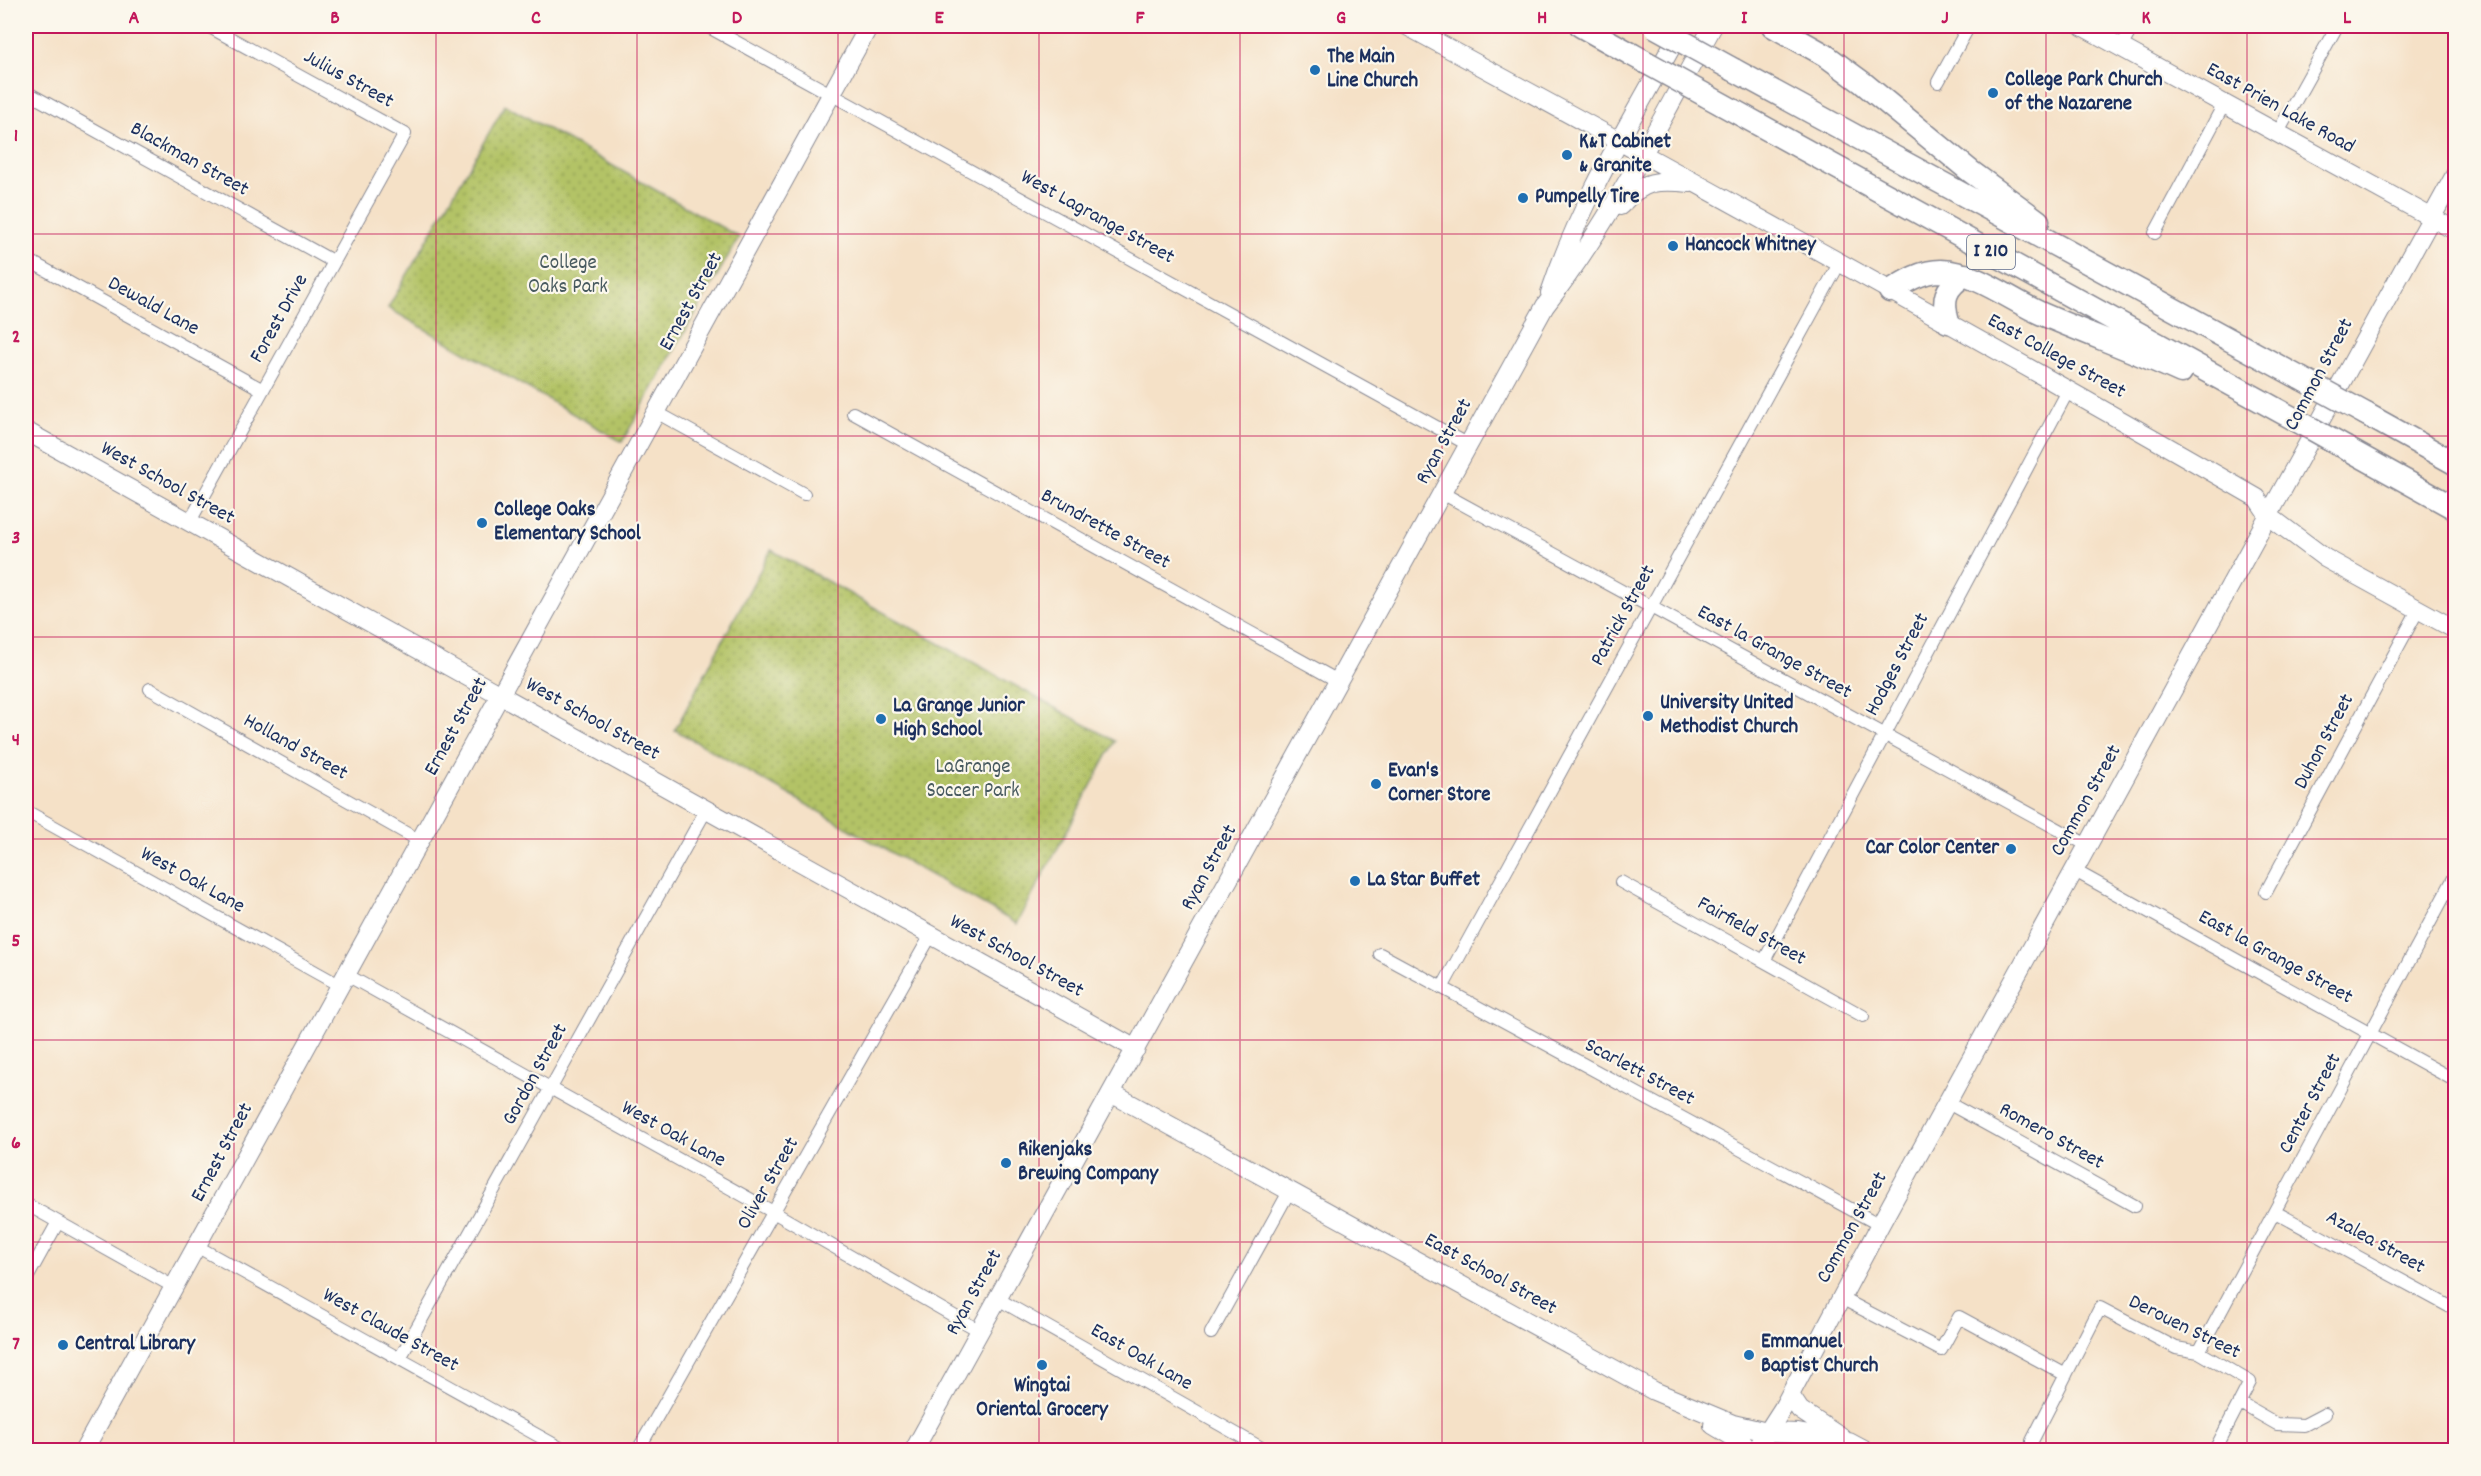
<svg xmlns="http://www.w3.org/2000/svg" width="2481" height="1476" font-family="Dekko,sans-serif">
	<defs>
		<pattern id="park-dots" width="8" height="8" patternUnits="userSpaceOnUse" patternTransform="scale(1.5)"><rect width="8" height="8" fill="#b3c366"/><path d="M2 2h.1M6 6h.1" fill="none" stroke="#919f57" stroke-width="1.8" stroke-linecap="round"/></pattern>
	</defs>
	<rect width="100%" height="100%" fill="#fbf7ec"/>
	<filter id="ink" filterUnits="userSpaceOnUse"><feTurbulence type="fractalNoise" baseFrequency=".0167" numOctaves="2"/><feDisplacementMap in="SourceGraphic" scale="12" xChannelSelector="R" yChannelSelector="G"/><feConvolveMatrix kernelMatrix="1 2 1 2 8 2 1 2 1" color-interpolation-filters="sRGB"/></filter>
	<filter id="wash" filterUnits="userSpaceOnUse"><feTurbulence type="fractalNoise" baseFrequency=".008" numOctaves="4" result="noise"/><feDisplacementMap in="SourceGraphic" scale="24" xChannelSelector="R" yChannelSelector="G"/><feGaussianBlur stdDeviation="1.35" result="paint"/><feColorMatrix in="noise" values="0 0 0 0 0 0 0 0 0 0 0 0 0 0 0 0 0 1.4 0 .05"/><feComposite in="paint" operator="in"/></filter>
	<g filter="url(#wash)">
		<rect width="100%" height="100%" fill="#f5e1c7"/>
		<path fill="url(#park-dots)" stroke="#677962" stroke-width="1.5" d="M505,105l234,132 -117,205 -234,-134z
			M771,550l344,191 -98,183 -342,-194z"/>
	</g>
	<g filter="url(#ink)">
		<g fill="none" stroke-linecap="round" stroke-linejoin="round">
			<defs>
				<path id="street" d="M707,26l762,419
					M2121,47l12,-21
					M1938,82l31,-56
					M26,92l308,170
					M2277,134l60,-108
					M2155,233l69,-129
					M26,259l237,131
					M656,412l148,82
					M853,413l485,268
					M1442,493l647,353
					M189,523l216,-389 -197,-108
					M150,689l270,152
					M26,811l313,174
					M2075,871l381,210
					M1621,882l242,134
					M2266,892l152,-282
					M1380,954l500,271
					M1764,961l305,-572
					M345,974l430,239 205,118
					M1442,988l398,-726
					M1948,1103l187,103
					M26,1204l148,83
					M2275,1212l181,98
					M198,1247l366,203
					M26,1280l32,-58
					M1841,1298l100,52 18,-33 107,58
					M998,1299l267,151
					M1211,1333l79,-143
					M2199,1352l257,-478
					M400,1358l306,-548
					M2240,1403l37,21 27,1 21,-11
					M2032,1441l68,-133 76,40 23,4 51,30 -35,68
					M638,1450l293,-515"/>
				<path id="secondary" d="M1407,26c285,154 569,310 850,472l12,18 56,42 131,72
					M2082,26l374,205
					M1620,206c23,-27 38,-26 71,-23
					M1550,293c31,-94 86,-180 133,-267
					M26,431l1110,618
					M1111,1093l543,298 79,33 34,8 31,1 51,9 15,8
					M1790,1395l10,15 42,28
					M1713,1425l30,18 6,7
					M84,1450l785,-1424
					M914,1450l631,-1144c67,-86 115,-185 168,-280
					M1756,1450l27,-42 97,-183 576,-1052"/>
				<path id="highway" d="M1581,26l50,28
					M1773,26l52,29 38,28 107,88 68,50
					M1734,70l566,308
					M1707,96l598,329
					M1890,291c16,-10 32,-20 51,-20 35,1 69,29 101,43 46,20 93,37 139,58
					M1948,322c-6,-22 -4,-34 17,-47
					M2366,414l90,50
					M2346,448l110,61"/>
			</defs>
			<use href="#street" stroke="#888892" stroke-width="14"/>
			<use href="#secondary" stroke="#888892" stroke-width="20"/>
			<use href="#highway" stroke="#888892" stroke-width="25"/>
			<use href="#street" stroke="#fff" stroke-width="12"/>
			<use href="#secondary" stroke="#fff" stroke-width="18"/>
			<use href="#highway" stroke="#fff" stroke-width="22"/>
			<defs>
				<path id="highway-bridge" d="M1654,26l80,44
					M1631,54l76,42
					M2300,378l66,36
					M2305,425l41,23"/>
			</defs>
			<use href="#highway-bridge" stroke="#888892" stroke-width="25" stroke-linecap="butt"/>
			<use href="#highway-bridge" stroke="#fff" stroke-width="22"/>
		</g>
	</g>
	<path fill="none" stroke="#c2185b" stroke-width="1.5" stroke-opacity="0.55" d="M234,26v1424M436,26v1424M637,26v1424M838,26v1424M1039,26v1424M1240,26v1424M1442,26v1424M1643,26v1424M1844,26v1424M2046,26v1424M2247,26v1424M26,234h2430M26,436h2430M26,637h2430M26,839h2430M26,1040h2430M26,1242h2430"/>
	<g fill="#1f6fb2" stroke="#fbf7ec" stroke-width="2">
		<circle cx="1315" cy="70" r="6"/>
		<circle cx="1993" cy="93" r="6"/>
		<circle cx="1567" cy="155" r="6"/>
		<circle cx="1523" cy="198" r="6"/>
		<circle cx="1673" cy="246" r="6"/>
		<circle cx="482" cy="523" r="6"/>
		<circle cx="1648" cy="716" r="6"/>
		<circle cx="881" cy="719" r="6"/>
		<circle cx="1376" cy="784" r="6"/>
		<circle cx="2011" cy="849" r="6"/>
		<circle cx="1355" cy="881" r="6"/>
		<circle cx="1006" cy="1163" r="6"/>
		<circle cx="63" cy="1345" r="6"/>
		<circle cx="1749" cy="1355" r="6"/>
		<circle cx="1042" cy="1365" r="6"/>
	</g>
	<g text-anchor="middle" dominant-baseline="central" stroke-width="4.5" stroke-linejoin="round" paint-order="stroke">
		<rect fill="#fbf7ec" stroke="#5e6b89" stroke-width="1.5" x="1967" y="235" width="48" height="34" rx="4.5"/>
		<g font-size="20" font-weight="bold" fill="#1b2f5e">
			<text x="1991" y="252">I 210</text>
		</g>
		<g font-size="21" font-weight="bold" fill="#1b2f5e" stroke="#fbf7ec" text-anchor="start">
			<text x="1327" y="58">The Main<tspan x="1327" dy="24">Line Church</tspan></text>
			<text x="2005" y="81">College Park Church<tspan x="2005" dy="24">of the Nazarene</tspan></text>
			<text x="1579" y="143">K&amp;T Cabinet<tspan x="1579" dy="24">&amp; Granite</tspan></text>
			<text x="1535" y="198">Pumpelly Tire</text>
			<text x="1685" y="246">Hancock Whitney</text>
			<text x="494" y="511">College Oaks<tspan x="494" dy="24">Elementary School</tspan></text>
			<text x="1660" y="704">University United<tspan x="1660" dy="24">Methodist Church</tspan></text>
			<text x="893" y="707">La Grange Junior<tspan x="893" dy="24">High School</tspan></text>
			<text x="1388" y="772">Evan's<tspan x="1388" dy="24">Corner Store</tspan></text>
			<text x="1999" y="849" text-anchor="end">Car Color Center</text>
			<text x="1367" y="881">La Star Buffet</text>
			<text x="1018" y="1151">Rikenjaks<tspan x="1018" dy="24">Brewing Company</tspan></text>
			<text x="1761" y="1343">Emmanuel<tspan x="1761" dy="24">Baptist Church</tspan></text>
			<text x="75" y="1345">Central Library</text>
			<text x="1042" y="1387" text-anchor="middle">Wingtai<tspan x="1042" dy="24">Oriental Grocery</tspan></text>
		</g>
		<g font-size="21" fill="#1b2f5e" stroke="#fbf7ec">
			<text transform="translate(348 80) rotate(29)">Julius Street</text>
			<text transform="translate(2280 109) rotate(29)">East Prien Lake Road</text>
			<text transform="translate(189 160) rotate(29)">Blackman Street</text>
			<text transform="translate(1097 218) rotate(29)">West Lagrange Street</text>
			<text transform="translate(692 302) rotate(-61)">Ernest Street</text>
			<text transform="translate(153 307) rotate(29)">Dewald Lane</text>
			<text transform="translate(280 319) rotate(-61)">Forest Drive</text>
			<text transform="translate(2056 357) rotate(29)">East College Street</text>
			<text transform="translate(2320 375) rotate(-62)">Common Street</text>
			<text transform="translate(1445 442) rotate(-61)">Ryan Street</text>
			<text transform="translate(167 484) rotate(29)">West School Street</text>
			<text transform="translate(1105 530) rotate(29)">Brundrette Street</text>
			<text transform="translate(1624 616) rotate(-61)">Patrick Street</text>
			<text transform="translate(1774 653) rotate(29)">East la Grange Street</text>
			<text transform="translate(1898 665) rotate(-62)">Hodges Street</text>
			<text transform="translate(592 720) rotate(29)">West School Street</text>
			<text transform="translate(457 727) rotate(-61)">Ernest Street</text>
			<text transform="translate(2325 742) rotate(-62)">Duhon Street</text>
			<text transform="translate(295 748) rotate(29)">Holland Street</text>
			<text transform="translate(2087 801) rotate(-61)">Common Street</text>
			<text transform="translate(1210 868) rotate(-61)">Ryan Street</text>
			<text transform="translate(192 881) rotate(29)">West Oak Lane</text>
			<text transform="translate(1751 932) rotate(29)">Fairfield Street</text>
			<text transform="translate(1016 957) rotate(29)">West School Street</text>
			<text transform="translate(2275 958) rotate(29)">East la Grange Street</text>
			<text transform="translate(1639 1073) rotate(28)">Scarlett Street</text>
			<text transform="translate(536 1075) rotate(-61)">Gordon Street</text>
			<text transform="translate(2311 1104) rotate(-62)">Center Street</text>
			<text transform="translate(673 1135) rotate(29)">West Oak Lane</text>
			<text transform="translate(2051 1137) rotate(29)">Romero Street</text>
			<text transform="translate(223 1153) rotate(-62)">Ernest Street</text>
			<text transform="translate(769 1184) rotate(-60)">Oliver Street</text>
			<text transform="translate(1853 1228) rotate(-61)">Common Street</text>
			<text transform="translate(2375 1243) rotate(29)">Azalea Street</text>
			<text transform="translate(1490 1275) rotate(29)">East School Street</text>
			<text transform="translate(975 1293) rotate(-61)">Ryan Street</text>
			<text transform="translate(2184 1328) rotate(26)">Derouen Street</text>
			<text transform="translate(390 1331) rotate(29)">West Claude Street</text>
			<text transform="translate(1141 1358) rotate(30)">East Oak Lane</text>
		</g>
		<g font-size="21" fill="#495b60" stroke="#fbf7ec">
			<text x="568" y="264">College<tspan x="568" dy="24">Oaks Park</tspan></text>
			<text x="973" y="768">LaGrange<tspan x="973" dy="24">Soccer Park</tspan></text>
		</g>
	</g>
	<rect width="2481" height="1476" fill="none" stroke="#fbf7ec" stroke-width="66"/>
	<rect x="33" y="33" width="2415" height="1410" fill="none" stroke="#c2185b" stroke-width="2"/>
	<g font-size="20" text-anchor="middle" font-weight="bold" fill="#c2185b">
		<text x="134" y="23">A</text>
		<text x="335" y="23">B</text>
		<text x="536" y="23">C</text>
		<text x="737" y="23">D</text>
		<text x="939" y="23">E</text>
		<text x="1140" y="23">F</text>
		<text x="1341" y="23">G</text>
		<text x="1542" y="23">H</text>
		<text x="1744" y="23">I</text>
		<text x="1945" y="23">J</text>
		<text x="2146" y="23">K</text>
		<text x="2347" y="23">L</text>
		<text x="16" y="141">1</text>
		<text x="16" y="342">2</text>
		<text x="16" y="543">3</text>
		<text x="16" y="745">4</text>
		<text x="16" y="946">5</text>
		<text x="16" y="1148">6</text>
		<text x="16" y="1349">7</text>
	</g>
</svg>
